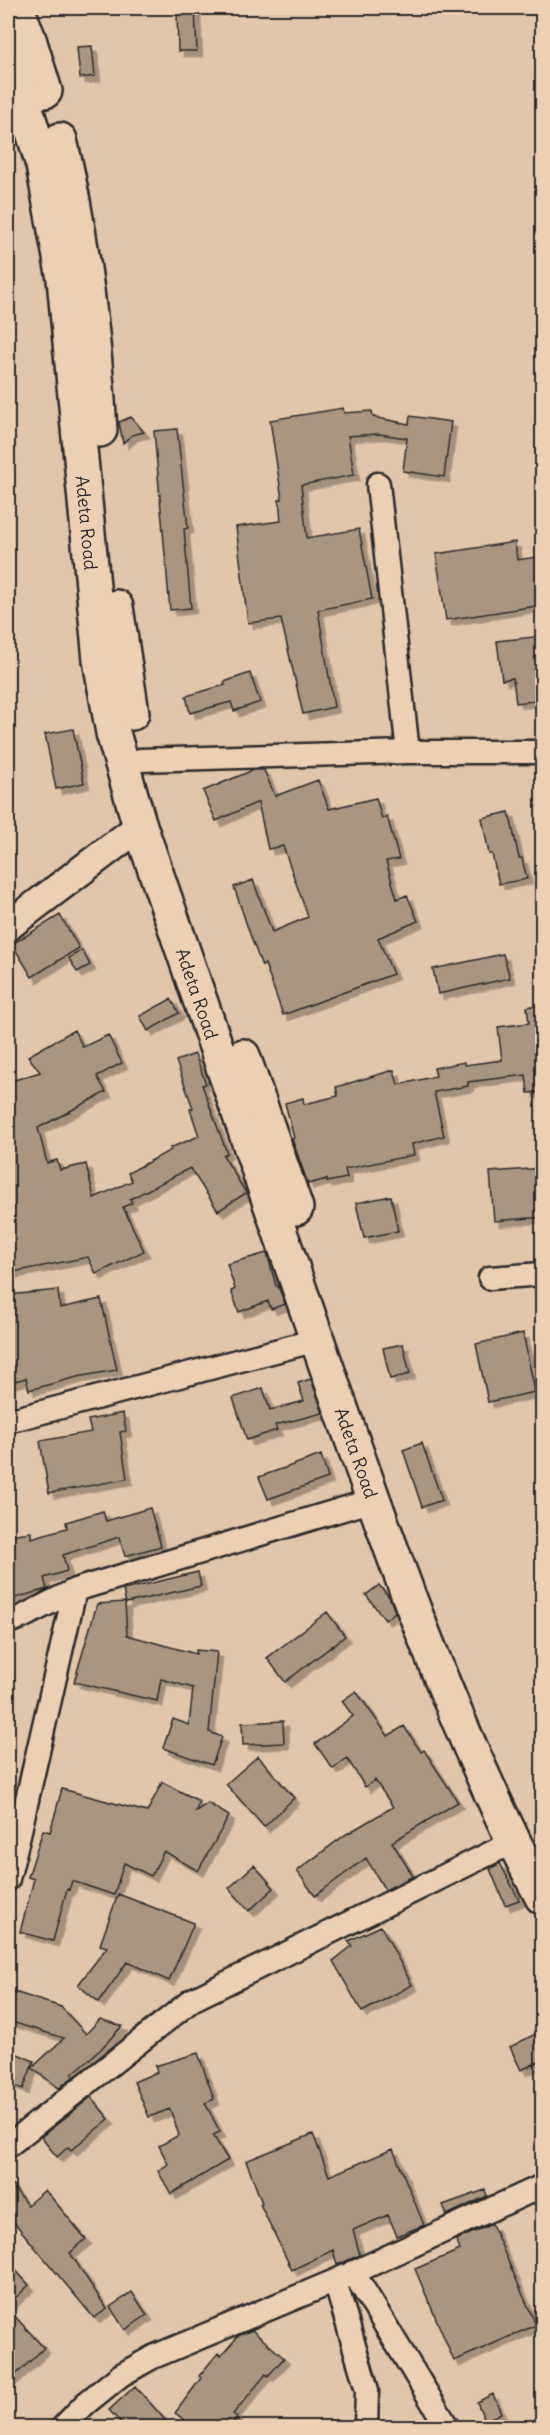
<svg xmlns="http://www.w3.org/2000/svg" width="550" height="2435" font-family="Delius,sans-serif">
	<defs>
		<filter id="shadow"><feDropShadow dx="5.5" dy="5.5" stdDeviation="0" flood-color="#0004"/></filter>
	</defs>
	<rect width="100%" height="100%" fill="#e0c6ab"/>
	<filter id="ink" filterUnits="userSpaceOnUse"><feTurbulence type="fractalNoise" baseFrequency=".0167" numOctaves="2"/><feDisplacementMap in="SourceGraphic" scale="12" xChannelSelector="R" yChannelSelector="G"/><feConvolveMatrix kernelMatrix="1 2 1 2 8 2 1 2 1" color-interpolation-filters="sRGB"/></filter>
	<g filter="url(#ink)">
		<path fill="#a89683" stroke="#2b2b2b" stroke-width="1.5" filter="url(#shadow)" d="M195,10l2,41h-19l-1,-40z
			M92,46l3,30 -15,2 -3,-31z
			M343,408l1,5 28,-2 1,6 36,7 1,-8 41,6 -7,55 -41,-6 4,-33 -28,-4 -31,2 6,39 -53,10 6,53 52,-9 13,70 -54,11 16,97 -31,7 -22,-95 -33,4 -12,-96 45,-6 -2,-21 3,-1 -12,-79z
			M131,417l13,15 -12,3 -9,8 -4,-21z
			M177,429l11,99 -4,1 7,79 -21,2 -16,-179z
			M515,542l2,18 26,-4v49l-97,15 -10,-66z
			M543,636v64l-27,3 -3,-25 -11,2 -5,-39z
			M250,673l10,29 -26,9 -3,-9 -41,11 -4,-17 39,-11 -1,-3z
			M73,729l11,54 -28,6 -11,-55z
			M253,770h11l11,26 43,-16 11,29 47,-11 6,21 5,-3 12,43 -13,2 11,38 10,-4 11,26 -40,17 15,36 -110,41 -18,-51 -3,2 -10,-26 -18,-53 19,-7 19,52 36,-15 -25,-71 -15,3 -10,-47 -42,19 -13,-30z
			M509,812l10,46h3l5,21 -28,5 -7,-30h-3l-7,-36z
			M60,915l19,33 -47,29 -20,-33z
			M82,950l8,15 -13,7 -8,-14z
			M503,954l7,24 -72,16 -5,-25z
			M171,999l8,14 -31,18 -8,-15z
			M543,1004v88l-15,1 -2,-18 -58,7v4l-34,6 10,44 -32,8 2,11 -69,14 2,9 -20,4v-3l-19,5 -16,-45 2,-1 -9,-35 18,-5 1,6 34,-8 -2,-9 58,-17 4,15 38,-9 -2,-8 30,-6 1,3 37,-5 -4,-33 31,-4 -2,-16z
			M74,1030l9,17 25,-12 14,28 -25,13 9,16 -68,36 9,35 10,-3 3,10 26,-6 8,34 38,-17 -4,-8 43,-23 -1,-2 29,-12 -9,-27 3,-1 -17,-47 19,-7 11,30 -4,1 25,68 -4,2 23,38 -28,18 -28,-43 -60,31 2,4 -9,4 21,44 -48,23 -8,-17 -80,16v-191l32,-10 -12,-16z
			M543,1168v49l-49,4 -4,-49z
			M391,1196l7,35 -34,7 -8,-35z
			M267,1253l9,33h2l7,18 -14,5 -3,-8 -29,11 -8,-21 4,-2 -8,-25z
			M58,1290l2,18 41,-9 16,71 -40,7 -48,13 -3,-12 -18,5v-88z
			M523,1333l12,59 -47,10 -12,-58z
			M403,1344l7,30 -20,5 -7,-31z
			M311,1379l12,34 -48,12 2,5 -30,10 -14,-42 30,-10 7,22 34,-9 -6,-18z
			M123,1413l3,18 -6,1 7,47 -78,14 -9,-52 51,-9 -3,-12z
			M422,1443l20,57 -20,7 -19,-57z
			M321,1455l7,23 -60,21 -9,-22z
			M150,1508l11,38 -36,10 -6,-19 -56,18 4,16 -23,7 3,11 -39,11v-65l23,-3v6l36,-10 -1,-6 37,-11 3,10z
			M198,1572l3,14 -75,17 -3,-13z
			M379,1585l11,13 5,14 -10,8 -19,-25z
			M125,1602l2,33 69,19v-4l21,2 -8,80 13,5 -10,28 -49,-17 10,-29 16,6 4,-37 -32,-9 -4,22 -83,-19 23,-78z
			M327,1612l18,24 -60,46 -18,-24z
			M356,1691l32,45 16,-10 17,26 3,-2 34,52 -66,40 21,34 -28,14 -19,-32 -51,38 -18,-25 48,-36 48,-28 -18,-27 -10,7 -18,-29 -14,11 -18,-25 38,-28 -11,-15z
			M283,1721l1,22 -41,2 -1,-22z
			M258,1756l36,42 -30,29 -38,-43z
			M162,1782l37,19 -3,10 12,-8 21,13 -31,55 -34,-20 -13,25 -27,-13 -10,32 -42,-14 -3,9 -2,-1 -14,52 -33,-9 14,-53 -6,-2 15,-47 7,2 12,-43 85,23z
			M500,1863l19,37 -14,5 -15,-36z
			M254,1865l20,23 -25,23 -20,-23z
			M118,1894l76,29 -25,58 -42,-19 -28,40 -21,-17 29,-38 -7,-2z
			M381,1926l31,59 -50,27 -29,-51 19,-15 -4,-5z
			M8,1990l53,17 25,27 14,-15 22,7 -22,24 -28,24 2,2 -15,12 -27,-20 32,-30 -56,-17z
			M543,2030v30l-22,10 -11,-23z
			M8,2050l26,11 -11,28 -15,-6z
			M198,2053l16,46 -9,4 15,29 -7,3 15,25 -57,34 -13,-23 10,-7 -9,-18 20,-11 -9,-26 -21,8 -15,-35 23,-10 -2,-6z
			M91,2097l18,22 -38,31 -3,-3 -11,10 -16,-20z
			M313,2134l16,42 64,-27 31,76 -27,11 -9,-21 -35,15 7,25 -23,10 -4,-15 -41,20 -32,-66 2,-1 -16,-42z
			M8,2180l19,25 18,-15 41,49 -16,14 37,56 -13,9 -86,-103z
			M485,2190l2,6 -40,19 -4,-10z
			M492,2224l44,101 -82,36 -39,-92 45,-19 -4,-10z
			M8,2262l21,23 -21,20z
			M132,2292l15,23 -22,15 -15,-23z
			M8,2309l36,39 -36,34z
			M252,2330l32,28 -16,18 -2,-2 -33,40 4,3 -7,10h-35l-20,-14 26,-35 -2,-2 19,-23 3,3 17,-20z
			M135,2386l31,35 -8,6h-33l-16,-17z
			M493,2394l8,19 -16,8 -8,-19z"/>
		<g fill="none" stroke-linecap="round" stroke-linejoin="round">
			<defs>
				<path id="minor" d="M378,484l30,268
					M140,760l268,-8h134
					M490,1278l52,-4
					M8,1421l309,-81
					M8,1622l14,-5 53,-27 298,-90
					M8,1879l10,-40 57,-249
					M8,2146l184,-146 321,-158
					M353,2272l95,156
					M335,2281l32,109 -1,38
					M62,2428l23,-24 36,-29 32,-18 182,-76 207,-95"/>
				<path id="tertiary" d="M8,926l132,-100"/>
				<g id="primary">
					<path d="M17,8l12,31 16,52"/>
					<path id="s1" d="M8,49l35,116 21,114 36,381 13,73 27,93c60,176 121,352 182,528 64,184 129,371 220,543"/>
					<path d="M60,140c23,96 34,193 40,290"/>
					<path d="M116,607l16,106"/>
					<path d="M243,1056l53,152"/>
				</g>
			</defs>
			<use href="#minor" stroke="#2b2b2b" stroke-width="27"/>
			<use href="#tertiary" stroke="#2b2b2b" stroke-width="33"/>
			<use href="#primary" stroke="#2b2b2b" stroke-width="38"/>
			<use href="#minor" stroke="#ecd0b3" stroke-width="22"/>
			<use href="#tertiary" stroke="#ecd0b3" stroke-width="28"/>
			<use href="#primary" stroke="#ecd0b3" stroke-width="33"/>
		</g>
	</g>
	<g text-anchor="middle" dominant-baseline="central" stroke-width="6" stroke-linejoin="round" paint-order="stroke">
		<g font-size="18" fill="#2b2b2b" stroke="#ecd0b3">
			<text stroke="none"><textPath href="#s1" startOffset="482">Adeta Road</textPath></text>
			<text stroke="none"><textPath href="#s1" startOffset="968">Adeta Road</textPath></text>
			<text stroke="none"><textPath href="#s1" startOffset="1454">Adeta Road</textPath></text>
		</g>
	</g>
	<rect width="550" height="2435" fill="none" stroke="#ecd0b3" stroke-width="30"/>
	<rect x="15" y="15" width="520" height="2405" fill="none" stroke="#2b2b2b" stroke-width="2" filter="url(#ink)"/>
</svg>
